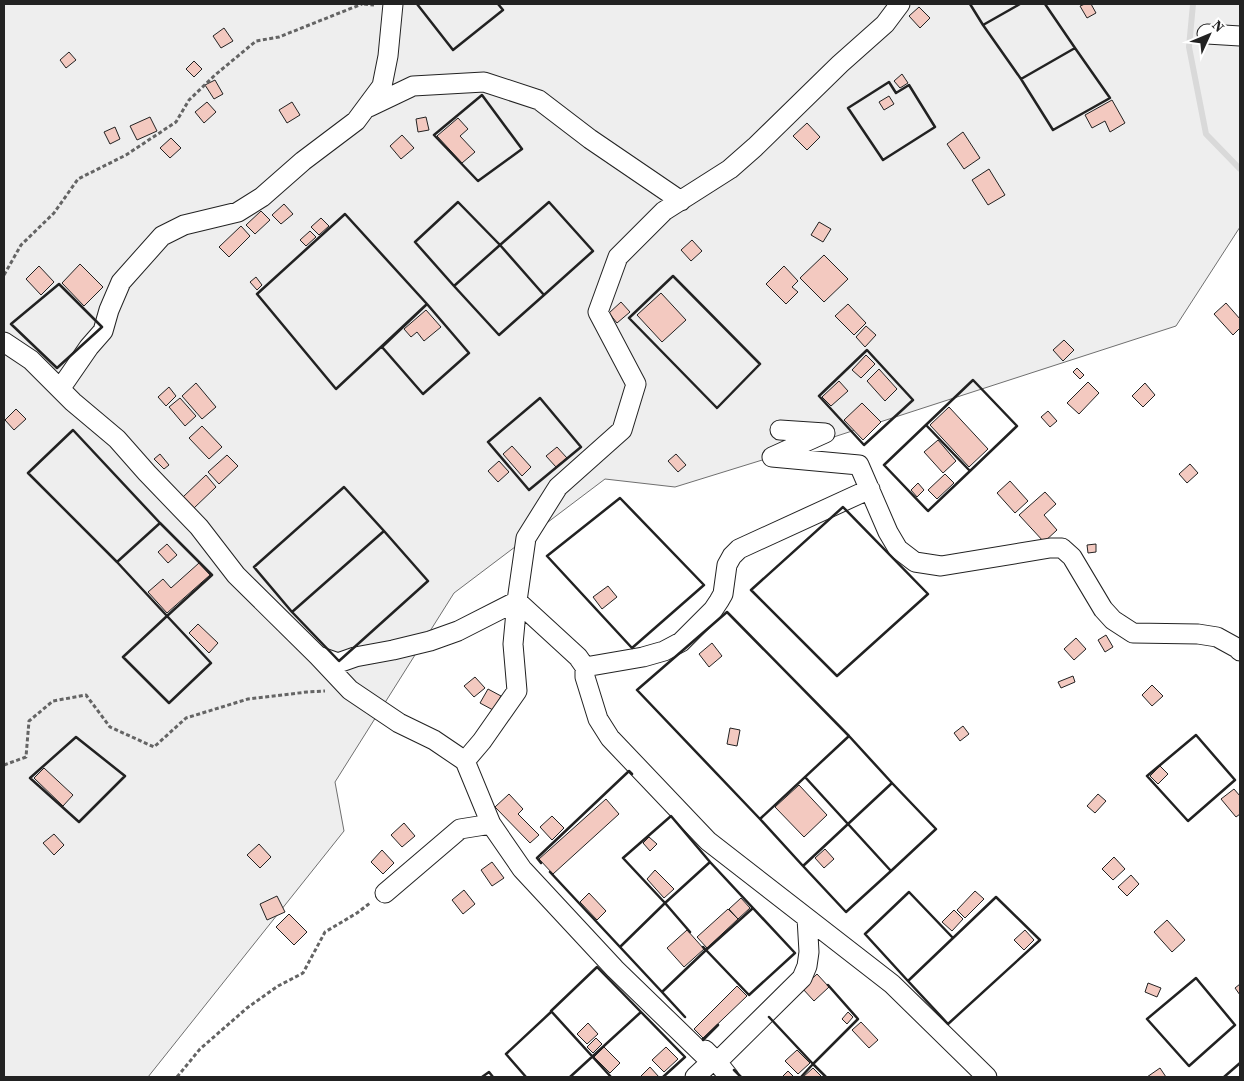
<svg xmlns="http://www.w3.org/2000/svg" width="1244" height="1081" font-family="'Source Serif 4',serif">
	<rect width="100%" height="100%" fill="#fff"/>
	<path fill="#eee" stroke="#6f6f6f" d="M4,4h1236v223l-64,99 -404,131 -97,30 -70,-8 -151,114 -119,189 9,49 -196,246h-144z"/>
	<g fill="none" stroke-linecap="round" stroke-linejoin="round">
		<path stroke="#d9d9d9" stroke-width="6" d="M1193,4l-4,43 17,87 34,35"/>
	</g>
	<path fill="#f3c9c0" stroke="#222" d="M1085,4h6l5,9 -9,5 -7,-12z
		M919,7l11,11 -10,10 -11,-12z
		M224,28l9,13 -12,7 -8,-12z
		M69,52l7,8 -10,8 -6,-8z
		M194,61l8,8 -8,8 -8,-8z
		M902,74l6,9 -8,5 -6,-7z
		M215,80l8,14 -9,5 -9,-14z
		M889,96l5,8 -10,6 -5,-8z
		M1112,100l13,23 -15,9 -5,-11 -13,7 -7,-13z
		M207,102l9,10 -12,11 -9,-11z
		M292,102l8,13 -13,8 -8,-13z
		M150,117l7,14 -20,9 -7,-14z
		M426,117l3,13 -11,2 -2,-13z
		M458,118l10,11 -8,7 15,16 -13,11 -25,-27z
		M807,123l13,14 -13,13 -14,-14z
		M115,127l5,12 -10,5 -6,-12z
		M963,132l17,26 -16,11 -17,-25z
		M402,135l12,13 -13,11 -11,-13z
		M171,138l10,10 -11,10 -10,-10z
		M989,169l16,26 -17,10 -16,-25z
		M284,204l9,10 -12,10 -9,-9z
		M261,211l9,9 -15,14 -9,-9z
		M321,218l8,8 -10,9 -8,-8z
		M819,222l12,7 -8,13 -12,-7z
		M241,226l9,10 -21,21 -10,-10z
		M310,231l6,6 -10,9 -6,-6z
		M692,240l10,11 -11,10 -10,-11z
		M824,255l24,24 -24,23 -24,-24z
		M80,264l23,23 -19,19 -22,-23z
		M39,266l15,16 -13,13 -15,-16z
		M784,266l14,15 -6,6 6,5 -12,12 -20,-20z
		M256,277l6,8 -5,5 -7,-8z
		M661,293l25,27 -24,22 -25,-27z
		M621,302l9,10 -13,11 -8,-10z
		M1226,303l14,16v9l-7,7 -19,-21z
		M848,304l18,19 -12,12 -19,-19z
		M426,310l15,17 -17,14 -7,-9 -6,5 -7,-8z
		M866,326l10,9 -11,12 -9,-10z
		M1064,340l10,10 -11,11 -10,-11z
		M866,355l9,9 -14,14 -9,-8z
		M1077,368l7,7 -4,4 -7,-7z
		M879,369l18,20 -12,12 -18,-20z
		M839,381l9,10 -17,15 -9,-9z
		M1088,382l11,11 -20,21 -12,-11z
		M196,383l20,24 -14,12 -20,-23z
		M1145,383l10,12 -12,12 -11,-11z
		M169,387l7,9 -10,10 -8,-9z
		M180,398l16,18 -11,10 -16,-19z
		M862,403l19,19 -18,18 -19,-20z
		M949,407l39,42 -19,18 -39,-42z
		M16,409l10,10 -12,11 -9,-10z
		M1048,411l9,10 -7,6 -9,-10z
		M202,426l20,21 -13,12 -20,-21z
		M938,440l18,21 -13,12 -19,-21z
		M512,446l19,21 -9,9 -19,-22z
		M557,447l10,11 -11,9 -10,-11z
		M160,454l9,11 -5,4 -10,-10z
		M676,454l10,11 -8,7 -10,-11z
		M227,455l11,11 -19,18 -11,-12z
		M499,461l10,11 -11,10 -10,-11z
		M1190,464l8,9 -11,10 -8,-9z
		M945,474l9,9 -17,16 -9,-9z
		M206,475l10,12 -22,21 -11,-11z
		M1010,481l18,20 -13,12 -18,-20z
		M918,483l6,7 -7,7 -6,-7z
		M1045,492l11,12 -12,11 13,15 -13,12 -25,-27z
		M167,544l10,11 -9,8 -10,-11z
		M1096,544v8l-8,1 -1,-8z
		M199,563l11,12 -43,38 -19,-21 15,-13 8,9z
		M608,586l9,11 -15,12 -9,-12z
		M198,624l20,19 -9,10 -20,-20z
		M1106,635l7,12 -8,5 -7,-12z
		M1076,638l10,11 -12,11 -10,-11z
		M712,643l10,13 -13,11 -10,-13z
		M1073,676l2,6 -14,6 -3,-6z
		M475,677l10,11 -11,9 -10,-11z
		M1152,685l11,11 -11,10 -10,-11z
		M488,689l13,7 -8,14 -13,-7z
		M963,726l6,8 -9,7 -6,-8z
		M730,728l10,2 -3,16 -10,-2z
		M1160,766l8,8 -10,10 -8,-8z
		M44,768l29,27 -10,11 -29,-28z
		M799,785l28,30 -23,22 -29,-30z
		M1234,789l6,7v18l-4,3 -15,-18z
		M509,794l14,15 -5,5 21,21 -9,8 -35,-36z
		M1098,794l8,7 -11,12 -8,-7z
		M606,799l13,15 -66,60 -14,-15z
		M552,816l12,12 -12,12 -12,-13z
		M404,823l11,13 -13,11 -11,-12z
		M54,834l10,11 -10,10 -11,-12z
		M649,837l8,7 -7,7 -7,-8z
		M259,844l12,13 -11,11 -13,-13z
		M825,849l9,10 -10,9 -9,-10z
		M382,850l12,13 -11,11 -12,-12z
		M1114,857l11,12 -12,11 -11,-11z
		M492,862l12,16 -12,8 -11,-16z
		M655,870l19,19 -10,9 -17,-19z
		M1131,875l8,9 -12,12 -9,-9z
		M464,890l11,14 -12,10 -11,-14z
		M975,891l9,8 -19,19 -8,-8z
		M589,893l17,18 -9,9 -17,-18z
		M277,896l8,16 -18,8 -7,-16z
		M741,898l9,10 -12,11 -9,-10z
		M728,909l10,10 -31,29 -10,-11z
		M954,910l9,9 -11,12 -10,-9z
		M289,914l18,18 -13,13 -18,-18z
		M1167,920l18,20 -13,12 -18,-20z
		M687,930l17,19 -20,18 -17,-19z
		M1025,930l9,10 -10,10 -10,-10z
		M817,974l12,13 -15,14 -12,-13z
		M1148,983l13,5 -4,9 -12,-5z
		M1240,984v11l-5,-7z
		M737,986l10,10 -44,42 -9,-9z
		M848,1012l5,5 -6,7 -5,-5z
		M861,1022l17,18 -9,8 -17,-18z
		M588,1023l10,11 -11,10 -10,-10z
		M596,1038l6,6 -9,9 -6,-6z
		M604,1047l16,16 -10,10 -16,-16z
		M666,1047l12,12 -14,13 -12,-12z
		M797,1050l13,13 -12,11 -13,-13z
		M650,1067l9,10h-17l-1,-1z
		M813,1068l9,9h-19z
		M1160,1068l6,9h-19z
		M788,1071l6,6h-12z"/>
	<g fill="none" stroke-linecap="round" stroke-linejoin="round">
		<defs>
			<path id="minor" d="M1207,34l33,2
				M369,107l44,-21 71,-4 55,18 51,39 91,62
				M4,342l27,18 42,42 44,37 30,34 52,54 37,48 82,81 32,34 49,33 35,17 31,21 26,63 31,45 93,100 96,93 -16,15
				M60,389l29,-42 14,-16 6,-21 12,-28 41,-46 22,-11 54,-13 24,-15 41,-36 53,-40 26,-35 6,-30 5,-52
				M780,430l45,3 -53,24 87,8 29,67 10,17 17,13 26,4 109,-18h12l10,9 31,52 10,11 20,13 65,1 19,3 20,11 3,3
				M318,656l20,7 17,-6 38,-7 37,-9 28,-10 59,-30 61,56 7,10v10l13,42 12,19 98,103 184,143 95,93
				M585,667l58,-10 21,-6 17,-9 32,-32 6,-9 4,-7 4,-29 5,-9 7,-7 131,-60
				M465,761l17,-20 35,-50 -4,-47 4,-43 9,-63 32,-51 64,-57 14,-46 -38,-72 20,-55 46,-46 66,-42 25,-22 85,-83 45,-40 15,-20
				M385,893l75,-64 31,-5
				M705,1050l12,12 12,15
				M717,1062l85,-84 5,-12 2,-14 -2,-34"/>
		</defs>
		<use href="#minor" stroke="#222" stroke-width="21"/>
		<path stroke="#646464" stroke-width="3" stroke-dasharray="4 2.5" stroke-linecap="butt" d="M364,4l10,1
			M4,275l17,-30 33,-32 24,-34 48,-24 50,-33 13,-22 26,-25 41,-34 23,-4 83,-33
			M4,765l22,-8 3,-36 24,-20 33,-6 24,32 44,20 32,-29 62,-19 59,-7 18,-1
			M177,1077l23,-28 47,-41 31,-22 25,-13 22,-41 32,-19 13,-10"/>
		<use href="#minor" stroke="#fff" stroke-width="19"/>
		<path stroke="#222" stroke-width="2.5" d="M417,4l36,46 50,-40 -5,-6
			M970,4l13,21 2,-1
			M1020,4l-37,21 38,54 54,-31 -30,-44
			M1021,79l32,51 57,-32 -35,-50
			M889,82l7,11 13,-8 26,42 -52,33 -35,-52z
			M482,95l40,54 -44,32 -44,-46z
			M458,202l42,43 -46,41 -39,-44z
			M549,202l44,49 -49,44 -44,-50z
			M345,214l82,90 -91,85 -79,-95z
			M500,245l44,50 -45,40 -45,-49z
			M673,276l87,88 -43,44 -88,-90z
			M59,284l43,43 -45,41 -46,-44z
			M427,304l42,49 -46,41 -41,-47z
			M867,350l46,50 -49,45 -45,-49z
			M540,398l41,49 -52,43 -41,-48z
			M926,425l44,46 -42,40 -44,-46 89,-85 44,46 -47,45
			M73,430l87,93 -43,39 -89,-89z
			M344,487l40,44 -92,81 -38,-45z
			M620,498l84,87 -72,63 -85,-92z
			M843,507l85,87 -91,82 -86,-86z
			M160,523l52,52 -45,41 -50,-54z
			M384,531l44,50 -89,80 -47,-49z
			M727,612l122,124 -89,83 -123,-129z
			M167,616l44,47 -42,40 -46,-46z
			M1196,735l39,45 -47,41 -41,-45z
			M76,737l49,39 -46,46 -49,-44z
			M805,777l43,47 44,-41 -43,-47
			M760,819l43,47 45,-42 43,47 45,-42 -44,-46
			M541,863l-4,-5 92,-87 3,3
			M803,866l43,46 45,-41
			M550,872l70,75
			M909,892l44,46 -45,43 -43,-47z
			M996,897l44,43 -92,84 -40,-43z
			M690,932l-25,-29 45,-41 85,91 -46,42 -43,-45 47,-42
			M1196,978l39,47 -46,41 -42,-47z
			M662,992l-42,-45 45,-44 -42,-45 48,-42 39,46
			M641,1012l44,45 -22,20
			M685,1017l-23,-25 44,-42 -3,-3
			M769,1017l44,47 -12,13
			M703,1039v1l15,-15
			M734,1070l7,7
			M482,1077l7,-5 4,5
			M526,1077l-20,-23 45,-42
			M570,1077l71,-65 -44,-45 -46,44 60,66
			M826,1077l-13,-13 45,-45 -30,-34
			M1224,1077l16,-14"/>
	</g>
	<rect width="1244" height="1081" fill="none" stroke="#222222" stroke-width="10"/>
	<g transform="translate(1209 35) rotate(46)" stroke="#ffffff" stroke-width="4" paint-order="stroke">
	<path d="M0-4L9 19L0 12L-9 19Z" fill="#222222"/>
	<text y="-8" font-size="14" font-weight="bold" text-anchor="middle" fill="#222222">N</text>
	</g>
</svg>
